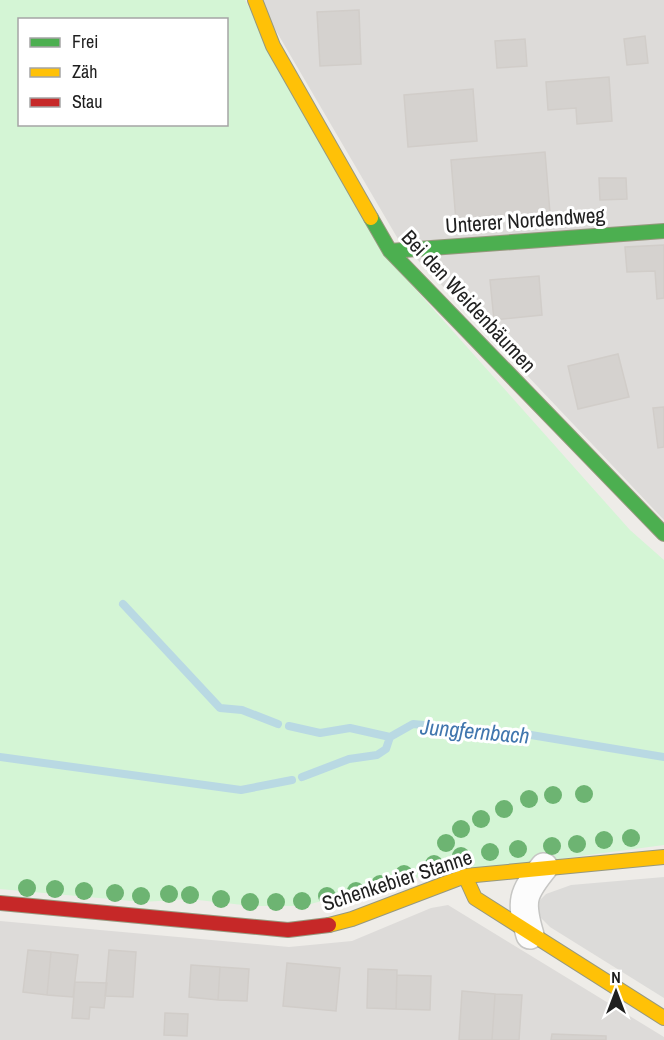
<svg xmlns="http://www.w3.org/2000/svg" width="664" height="1040" font-family="'Archivo Narrow',sans-serif">
	<rect width="100%" height="100%" fill="#eeece8"/>
	<path fill="#dddbd9" d="M258,0h406v520l-266,-281z
		M448,905l216,132v3h-664v-119l289,26 63,-6 79,-33z"/>
	<path fill="#dcdbd9" d="M664,877v121l-114,-71 -9,-9 -3,-10 1,-7 7,-7 25,-9z"/>
	<path fill="#d4f5d5" fill-rule="evenodd" d="M0,0h245l140,255 245,275 34,30v285l-257,34 -43,16 -27,2 -34,9h-51l-63,-7 -46,3 -143,-13zM20,20h206v104h-206z"/>
	<g fill="none" stroke-linecap="round" stroke-linejoin="round">
		<path stroke="#b9d9e3" stroke-width="8" d="M123,604l97,104 22,2 36,14
			M289,726l31,7 30,-5 40,9 23,-13 112,10 139,23
			M0,757l241,33 51,-10
			M302,777l47,-18 28,-4 9,-6 4,-12"/>
	</g>
	<path fill="#d5d2cf" stroke="#d1cdc9" stroke-width="1.5" d="M359,10l2,54 -41,2 -3,-54z
		M645,36l3,27 -21,2 -3,-26z
		M525,39l2,27 -30,2 -2,-27z
		M609,77l3,44 -35,3 -1,-16 -28,2 -2,-28z
		M473,89l4,52 -69,6 -4,-52z
		M545,152l5,61 -94,8 -5,-61z
		M599,178h27l1,21 -27,1z
		M664,245v53l-7,1 -2,-28 -28,1 -2,-25z
		M539,276l3,39 -48,5 -4,-40z
		M618,354l11,43 -51,12 -10,-43z
		M664,407v40l-6,1 -5,-40z
		M28,950l23,2 -4,43 -24,-3z
		M109,950l27,2 -3,45 -28,-1z
		M51,952l27,3 -5,42 -26,-2z
		M287,963l53,5 -4,43 -53,-5z
		M191,965l29,2 -2,33 -29,-3z
		M220,967l29,2 -2,32 -29,-1z
		M368,969l29,1 -1,39 -29,-1z
		M397,975l34,1 -1,34 -34,-1z
		M75,982l32,1 -3,25 -14,-1 -1,12 -17,-1z
		M462,991l33,3 -3,46h-33z
		M495,994l27,1 -3,45h-27z
		M165,1013l23,1 -1,22 -23,-1z
		M552,1034l54,2v4h-55z"/>
	<g fill="none" stroke-linecap="round" stroke-linejoin="round">
		<defs>
			<path id="street" d="M530,935c-10,-34 -8,-41 14,-68"/>
			<path id="fast" d="M371,218l19,33 274,283
				M390,251l274,-20"/>
			<path id="slow" d="M255,0l18,46 98,172
				M465,876l10,22 189,120
				M329,925l23,-6 113,-43 199,-19"/>
			<path id="jam" d="M0,903l288,27 41,-5"/>
		</defs>
		<use href="#street" stroke="#c6c6c4" stroke-width="30"/>
		<use href="#fast" stroke="#96987e" stroke-width="16"/>
		<use href="#slow" stroke="#96987e" stroke-width="16"/>
		<use href="#jam" stroke="#96987e" stroke-width="16"/>
		<use href="#street" stroke="#fcfcfc" stroke-width="27"/>
		<use href="#fast" stroke="#4caf50" stroke-width="14"/>
		<use href="#slow" stroke="#ffc107" stroke-width="14"/>
		<use href="#jam" stroke="#c62828" stroke-width="14"/>
	</g>
	<g fill="#6db472">
		<circle cx="584" cy="794" r="9"/>
		<circle cx="553" cy="795" r="9"/>
		<circle cx="529" cy="799" r="9"/>
		<circle cx="504" cy="809" r="9"/>
		<circle cx="481" cy="819" r="9"/>
		<circle cx="461" cy="829" r="9"/>
		<circle cx="631" cy="838" r="9"/>
		<circle cx="604" cy="840" r="9"/>
		<circle cx="446" cy="843" r="9"/>
		<circle cx="577" cy="844" r="9"/>
		<circle cx="552" cy="846" r="9"/>
		<circle cx="518" cy="849" r="9"/>
		<circle cx="490" cy="852" r="9"/>
		<circle cx="461" cy="856" r="9"/>
		<circle cx="434" cy="864" r="9"/>
		<circle cx="404" cy="874" r="9"/>
		<circle cx="380" cy="884" r="9"/>
		<circle cx="27" cy="888" r="9"/>
		<circle cx="55" cy="889" r="9"/>
		<circle cx="84" cy="891" r="9"/>
		<circle cx="356" cy="891" r="9"/>
		<circle cx="115" cy="893" r="9"/>
		<circle cx="169" cy="894" r="9"/>
		<circle cx="190" cy="895" r="9"/>
		<circle cx="141" cy="896" r="9"/>
		<circle cx="327" cy="896" r="9"/>
		<circle cx="221" cy="899" r="9"/>
		<circle cx="302" cy="901" r="9"/>
		<circle cx="250" cy="902" r="9"/>
		<circle cx="276" cy="902" r="9"/>
	</g>
	<g text-anchor="middle" dominant-baseline="central" stroke-width="6" stroke-linejoin="round" paint-order="stroke">
		<g font-size="21" fill="#1f1f1f" stroke="#fff">
			<text transform="translate(525 220) rotate(-4)">Unterer Nordendweg</text>
			<text transform="translate(469 301) rotate(47)">Bei den Weidenbäumen</text>
			<text transform="translate(397 880) rotate(-18)">Schenkebier Stanne</text>
		</g>
		<g font-size="22" font-style="italic" fill="#4176ae" stroke="#fff">
			<text transform="translate(475 731) rotate(5)">Jungfernbach</text>
		</g>
	</g>
	<rect x="18" y="18" width="210" height="108" fill="#ffffff" stroke="#a5a5a5" stroke-width="1.5"/>
	<rect x="30" y="38" width="30" height="9" fill="#4caf50" stroke="#a5a5a5" stroke-width="1.5"/>
	<text x="72" y="48" font-size="18" fill="#1f1f1f">Frei</text>
	<rect x="30" y="68" width="30" height="9" fill="#ffc107" stroke="#a5a5a5" stroke-width="1.5"/>
	<text x="72" y="78" font-size="18" fill="#1f1f1f">Zäh</text>
	<rect x="30" y="98" width="30" height="9" fill="#c62828" stroke="#a5a5a5" stroke-width="1.5"/>
	<text x="72" y="108" font-size="18" fill="#1f1f1f">Stau</text>
	<g transform="translate(616 992)" stroke="#ffffff" stroke-width="4.5" paint-order="stroke">
	<path d="M0-4.5L10 22L0 15L-10 22Z" fill="#1f1f1f"/>
	<text y="-9" font-size="16" font-weight="bold" text-anchor="middle" fill="#1f1f1f">N</text>
	</g>
</svg>
